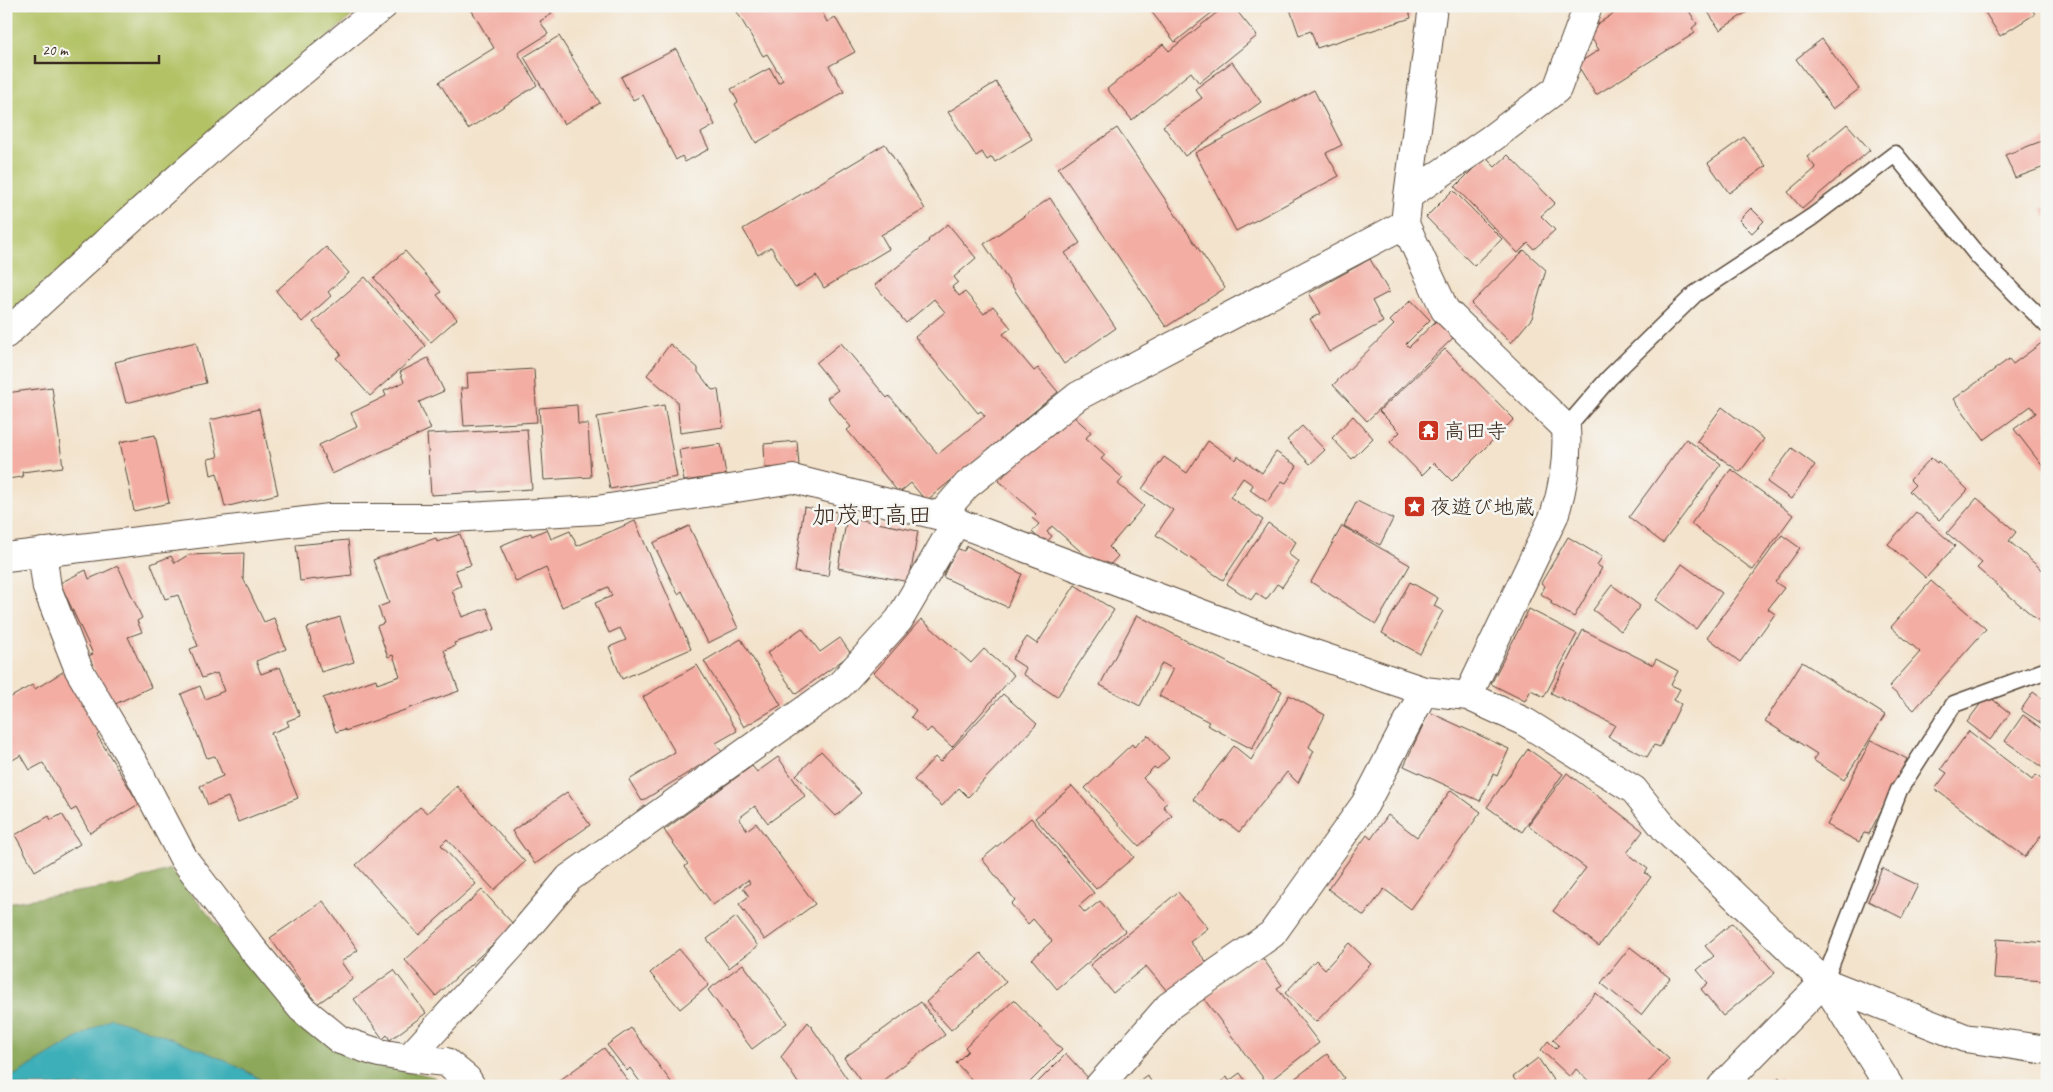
<svg xmlns="http://www.w3.org/2000/svg" width="2053" height="1092" font-family="Caveat,'Klee One',sans-serif">
	<rect width="100%" height="100%" fill="#f6f6f2"/>
	<filter id="ink" filterUnits="userSpaceOnUse"><feTurbulence type="fractalNoise" baseFrequency=".02" numOctaves="2"/><feDisplacementMap in="SourceGraphic" scale="10" xChannelSelector="R" yChannelSelector="G"/><feConvolveMatrix kernelMatrix="1 2 1 2 8 2 1 2 1" color-interpolation-filters="sRGB"/></filter>
	<filter id="wash" filterUnits="userSpaceOnUse"><feTurbulence type="fractalNoise" baseFrequency=".0096" numOctaves="4" result="noise"/><feDisplacementMap in="SourceGraphic" scale="20" xChannelSelector="R" yChannelSelector="G"/><feGaussianBlur stdDeviation="1.12" result="paint"/><feColorMatrix in="noise" values="0 0 0 0 0 0 0 0 0 0 0 0 0 0 0 0 0 1.4 0 .05"/><feComposite in="paint" operator="in"/></filter>
	<g filter="url(#wash)">
		<rect width="100%" height="100%" fill="#f3e3cc"/>
		<path fill="#b2c265" stroke="#767642" d="M6,6h357l-357,311z"/>
		<path fill="#8da85a" stroke="#64693c" d="M170,869l78,92 110,98 76,18 6,9h-169l-27,-17 -238,6v-172l116,-18z"/>
		<path fill="#3eafb8" stroke="#3c6c6b" d="M111,1018c56,18 110,36 160,68h-265v-11h9z"/>
		<g id="blocks">
			<path fill="#f3ada3" d="M469,6h78l5,8 -12,7 8,13 -30,19 19,32 -69,44 -29,-47 55,-34z
				M748,6l3,3 4,-3h64l8,16 8,-5 20,35 -26,14 15,26 -88,51 -21,-39 3,-2 -7,-13 39,-21 8,15 5,-3 -16,-26 -4,2 -26,-44z
				M1147,6h73l-45,36z
				M1225,6h8l24,30 -58,47 -8,-11 -59,48 -25,-31 56,-45 6,7z
				M1289,6h119l3,12 -94,30 -6,-17 -12,4z
				M1625,6h61l11,18 -5,4 3,5 -99,62 -19,-31 22,-14 -12,-19z
				M1704,6h52l-36,24z
				M1981,6h49l5,8 -35,22z
				M559,36l41,67 -36,21 -40,-67z
				M1822,39l37,50 -26,20 -37,-50z
				M676,49l39,76 -14,8 8,16 -24,13 -3,-6 -6,4 -33,-65 -10,5 -12,-23z
				M1232,62l29,40 -76,54 -22,-30 39,-28 -7,-9z
				M996,82l36,57 -37,23 -3,-5 -5,3 -5,-8 -6,4 -28,-44z
				M1314,90l28,55 -16,8 13,23 -103,55 -41,-78z
				M1847,124l23,26 -68,59 -14,-17 28,-24 -9,-11z
				M1117,128l108,160 -59,39 -108,-159z
				M1744,137l22,29 -37,27 -21,-30z
				M2047,139v27l-32,12 -10,-23z
				M885,144l40,65 -44,26 8,14 -65,39 -8,-13 -21,13 -24,-41 -13,8 -15,-26z
				M1508,155l47,48 -14,13 14,14 -21,19 -6,-6 -10,10 -63,-66 30,-30 10,10z
				M1453,190l49,49 -28,27 -48,-49z
				M1050,198l30,45 -15,10 51,75 -52,36 -80,-120z
				M2047,206v12l-6,-9z
				M1751,208l13,13 -12,12 -13,-13z
				M948,224l28,34 -22,19 4,5 -6,5 7,9 6,-4 19,22 9,-8 18,22 -8,6 31,37 4,-3 20,24 -132,109 -15,-18 -12,10 -52,-63 4,-3 -24,-29 11,-8 -22,-27 25,-20 46,55 2,-2 49,58 47,-38 -4,-5 -3,2 -63,-76 30,-25 -11,-13 -28,24 -31,-38 54,-44 -1,-1z
				M326,247l23,26 -21,19 3,4 -29,26 -26,-31z
				M1524,250l22,20 -14,48 -21,25 -40,-39z
				M405,251l36,41 -4,3 20,24 -26,23 -57,-64z
				M1370,259l19,33 -17,9 11,21 -54,30 -19,-33 11,-6 -12,-20z
				M365,277l61,69 -56,50 -34,-38 5,-4 -28,-32z
				M1411,300l19,20 -24,24 3,3 28,-27 17,17 -87,84 -34,-36 61,-60 -4,-4z
				M2047,339v133l-33,-43 22,-16 -5,-7 -47,34 -30,-41 55,-40 4,5z
				M196,342l10,41 -80,20 -11,-41z
				M670,344l28,24v4l14,18 6,-1 5,38 -43,6 -3,-32 -30,-26z
				M1445,349l69,70 -62,62 -18,-18 -12,12 -32,-33 10,-10 -21,-21z
				M428,358l16,33 -25,11 12,27 -99,45 -13,-29 38,-18 -6,-14 35,-17 -2,-5 20,-9 -4,-10z
				M534,369l3,53 -73,4 -3,-38h7l-1,-15z
				M52,387l11,80 -41,5 1,5 -17,2v-86z
				M577,405l1,19h10l3,53 -47,3 -5,-72z
				M664,405l13,72 -67,12 -13,-72z
				M1722,407l42,32 -24,33 -43,-31z
				M259,409l19,85 -53,13 -8,-34 -6,2 -3,-16 10,-2 -8,-37z
				M1065,409l26,23 -5,6 19,17 -4,4 22,19 -5,6 26,22 -35,41 9,9 -11,12 -11,-3 -44,-39 -5,6 5,4 -7,8 -13,-12 7,-8 -7,-6 4,-4 -37,-33z
				M1353,416l20,22 -21,21 -20,-21z
				M1302,426l23,24 -15,14 -23,-24z
				M527,429l5,60 -101,6 -4,-61z
				M155,435l14,68 -35,8 -14,-69z
				M1686,439l35,25 -58,79 -34,-26z
				M797,441l2,25 -34,2 -1,-24z
				M1208,441l28,19 2,-4 24,17 14,-21 21,14 -11,17 -4,-2 -15,21 -17,-12 3,-5 -10,-7 -13,19 33,23 -40,60 -67,-45 17,-25 -31,-21 22,-32 23,16z
				M721,444l5,31 -42,6 -5,-31z
				M1792,448l23,17 -24,34 -24,-17z
				M1931,458l6,5 1,-2 30,29 -29,30 -30,-29 6,-6 -5,-5z
				M1731,469l62,46 -40,55 -62,-46z
				M1977,498l39,34 -7,9 33,29 5,-5v63l-70,-60 5,-5 -35,-30z
				M1357,501l36,18 -13,26 -36,-19z
				M804,507l33,5 -9,64 -33,-4z
				M1916,512l39,34 -29,32 -38,-34z
				M847,517l71,14 -9,51 -71,-14z
				M635,521l56,128 -69,30 -13,-32 17,-7 -6,-12 -11,5 -14,-30 17,-7 -4,-9 -46,20 -16,-39 -30,14 -16,-36 31,-13 1,3 15,-7 4,10 19,-8 7,15z
				M1268,523l28,19 -8,12 11,8 -17,25 -5,-3 -11,16 -10,-7 -5,7 -24,-16z
				M689,526l49,102 -30,15 -26,-52 -4,3 -25,-51z
				M1342,526l68,39 -34,59 -65,-42z
				M460,534l11,31 -16,5 6,16 -9,4 10,27 25,-9 8,21 -41,14 1,3 -11,4 15,41 -114,40v-2l-9,3 -13,-34 53,-19 1,5 23,-8 -7,-21 -5,2 -11,-31 7,-3 -6,-16 11,-4 -16,-43 63,-22 1,4z
				M1782,535l18,13 -25,34 9,6 -16,21 7,5 -35,48 -33,-25z
				M1568,537l34,20 -5,8 5,3 -28,49 -24,-14 2,-2 -11,-7 4,-8 -4,-3z
				M348,540l4,35 -52,6 -4,-36z
				M967,546l55,28 -15,33 -64,-30 13,-29 8,3z
				M244,553l-1,25 21,44 10,-4 12,31 -30,12 5,13 19,-7 20,49 -13,5 2,5 -18,7 27,65 -60,24 -10,-25 -20,8 -8,-19 23,-10 -8,-20 -8,2 -26,-64 19,-8 5,13 19,-8 -7,-18 -15,5 -12,-29 8,-3 -20,-51 -13,4 -14,-35 20,-8 4,7 13,-8z
				M1682,564l40,29 -26,36 -40,-29z
				M118,566l24,52 -5,3 5,11 -14,5 23,50 -40,19 -23,-50 5,-2 -33,-71 26,-13 3,9z
				M1931,581l55,48 -72,81 -25,-23 31,-35 -29,-25z
				M1410,582l28,16 -4,8 9,5 -23,43 -38,-21z
				M1075,585l39,25 -57,87 -34,-23 3,-6 -14,-9 15,-22 10,7z
				M1612,585l28,21 -19,25 -28,-21z
				M1529,609l48,25 -33,63 -13,-7 -6,11 -34,-17z
				M1137,615l145,76 -30,58 -45,-24 2,-3 -50,-26 14,-27 -11,-6 -22,43 -40,-21z
				M340,617l14,45 -33,10 -14,-44z
				M921,619l50,44 13,-14 30,26 -62,72 -21,-19 -4,4 -16,-15 5,-7 -42,-37z
				M802,628l18,24 20,-14 11,16 -55,40 -29,-41z
				M1583,630l70,35 3,-6 22,12 -7,14 9,4 -6,11 7,4 -21,43 -6,-2 -7,12 -39,-20 7,-12 -64,-32z
				M741,639l40,66 -37,22 -40,-66z
				M1802,662l83,53 -41,65 -31,-20 4,-6 -52,-33z
				M697,665l40,66 -21,12 6,9 -80,49 -13,-21 46,-28 -32,-55z
				M66,670l36,62 -5,3 42,69 -49,29 -14,-25 -5,3 -28,-48 -13,7 -9,-15 -15,9v-64l26,-15 3,4z
				M2033,692l14,10v25l-26,-17z
				M1003,694l34,30 -69,73 -9,-9 -17,18 -28,-26 21,-23 5,5z
				M1289,695l36,20 -16,32 5,4 -16,32 -11,-11 -48,60 -15,-12 -2,2 -29,-23 41,-53 17,14z
				M1987,695l23,18 -20,27 -23,-18z
				M1429,712l80,37 -12,27 -4,-2 -13,27 -76,-35z
				M2023,715l24,18v38l-42,-30z
				M1969,731l63,49 4,-5 11,9v44l-22,29 -90,-68 12,-16 -6,-4z
				M1148,735l21,23 -12,11 -3,-2 -11,11 24,25 -4,3 9,10 -33,30 -54,-58 47,-44 2,3z
				M1871,740l36,19 -38,75 -5,-1 -5,9 -32,-17z
				M1528,749l35,25 -41,58 -35,-25z
				M821,751l40,42 -25,23 -40,-41z
				M778,757l27,39 -37,27 -13,-17 -16,12 8,12 9,-7 59,81 -50,36 -26,-36 10,-8 -6,-8 7,-5 -2,-3 -35,25 -28,-39 3,-2 -24,-34 88,-64 5,6z
				M1567,773l76,58 -16,22 21,16 -3,4 6,4 -52,69 -46,-35 33,-43 -58,-43z
				M457,786l68,76 -31,28 -47,-51 -6,6 35,39 -57,51 -63,-70 64,-58 7,6z
				M1072,786l62,71 -38,32 -61,-71z
				M1451,790l30,22 -70,97 -27,-20 -20,27 -36,-27 39,-54 4,4 17,-24 29,22z
				M567,792l23,33 -55,39 -23,-33z
				M62,814l18,30 -45,27 -20,-36 34,-19 2,4z
				M1031,818l63,75 -15,13 6,7 15,-12 25,30 -68,58 -25,-30 20,-18 -19,-22 -5,5 -17,-20 4,-4 -33,-41z
				M1882,868l36,17 -16,33 -34,-17z
				M482,890l32,35 -78,71 -31,-36z
				M1178,892l30,36 -18,14 20,24 -38,31 -26,-31 -33,27 -23,-28z
				M323,901l35,49 -17,12 12,17 -36,25 -47,-66z
				M736,917l22,29 -29,22 -22,-29z
				M1732,923l43,50 -52,43 -22,-27 7,-6 -11,-13 17,-14 -9,-10z
				M1997,939l50,4v38l-53,-3z
				M1349,943l22,21 -55,58 -31,-29 31,-33 9,9z
				M1630,947l40,31 -29,37 -40,-32z
				M679,949l30,36 -29,24 -30,-36z
				M981,953l25,29 -55,48 -25,-28z
				M1261,956l21,29 -5,3 42,55 -52,40 -63,-84z
				M743,964l44,59 -35,26 -44,-59z
				M394,970l32,43 -36,27 -3,-5 -4,4 -29,-40z
				M1596,993l73,66 -24,27h-51l-18,-17 -6,8 -29,-27 7,-9 8,8 3,-4 -6,-5z
				M1014,1000l48,50 -36,36h-48l-22,-23 12,-12 -3,-4z
				M921,1002l24,33 -70,51h-11l-20,-28z
				M808,1022l44,64h-52l-19,-29z
				M631,1028l43,58h-31l-13,-18 -3,3 -20,-26z
				M604,1048l28,38h-80z
				M1066,1054l25,27 -5,5h-52z
				M1327,1054l17,24 -11,8h-42l-2,-3z
				M1538,1058l19,28h-38l-6,-9z
				M1240,1073l9,13h-34l12,-9 2,4z
				M1147,1075l7,11h-22z
				M1779,1077l8,9h-18z"/>
		</g>
	</g>
	<g filter="url(#ink)">
		<use href="#blocks" fill-opacity="0" stroke="#574638" stroke-width="1"/>
		<g fill="none" stroke-linecap="round" stroke-linejoin="round">
			<defs>
				<path id="lane" d="M1566,428l43,-50 86,-84 117,-77 83,-63 83,102 69,69
					M1824,982l75,-192 55,-86 93,-34"/>
				<path id="street" d="M1408,196l25,-190
					M6,334c122,-113 246,-225 377,-328
					M940,516l27,-31 111,-89 327,-172
					M42,552l5,36 32,82 53,90 52,99 68,89 50,61 38,31 39,13 30,5 37,4 21,17 4,7
					M6,557l324,-39h119l148,-8 196,-31 147,37 327,122 157,53 44,5 57,26 109,68 32,40 158,152 65,104
					M1468,696l86,-180c10,-30 14,-57 12,-88l-121,-118 -40,-86 3,-28 84,-58 65,-49 31,-83
					M1824,982l141,56 82,12
					M409,1058l106,-116 54,-64 271,-193 59,-65 58,-99
					M1099,1086l70,-80 103,-72 93,-130 59,-113
					M1722,1086l102,-104"/>
			</defs>
			<use href="#lane" stroke="#574638" stroke-width="19"/>
			<use href="#street" stroke="#574638" stroke-width="30"/>
			<use href="#lane" stroke="#fff" stroke-width="16"/>
			<use href="#street" stroke="#fff" stroke-width="28"/>
		</g>
	</g>
	<defs>
		<symbol id="temple-square" viewBox="-11 -11 22 22"><rect x="-9" y="-9" width="18" height="18" rx="4" fill="#c8321e" stroke="#f6f6f2"/><path d="M0-6L5-2H3V0L6.5 2.5H4V6H1.5V3h-3V6H-4V2.5H-6.5L-3 0V-2H-5Z" fill="#fff"/></symbol>
		<symbol id="sight-square" viewBox="-11 -11 22 22"><rect x="-9" y="-9" width="18" height="18" rx="4" fill="#c8321e" stroke="#f6f6f2"/><path d="M0-6L1.8-2.2L6-1.7L2.9 1.2L3.7 5.4L0 3.3L-3.7 5.4L-2.9 1.2L-6-1.7L-1.8-2.2Z" fill="#fff"/></symbol>
	</defs>
	<g fill-rule="evenodd">
		<use href="#temple-square" x="1416" y="418" width="25" height="25"/>
		<use href="#sight-square" x="1402" y="494" width="25" height="25"/>
	</g>
	<g text-anchor="middle" dominant-baseline="central" stroke-width="5" stroke-linejoin="round" paint-order="stroke">
		<g font-size="21" fill="#3b2a1e" stroke="#f6f6f2" text-anchor="start">
			<text x="1444" y="431">高田寺</text>
			<text x="1430" y="507">夜遊び地蔵</text>
		</g>
		<g font-size="24" fill="#3b2a1e" stroke="#f6f6f2">
			<text x="872" y="515">加茂町高田</text>
		</g>
	</g>
	<rect width="2053" height="1092" fill="none" stroke="#f6f6f2" stroke-width="25"/>
	<path d="M35 55v8h124v-8" fill="none" stroke="#3b2a1e" stroke-width="2.5"/>
	<text x="42" y="55" font-size="15" fill="#3b2a1e" stroke="#f6f6f2" stroke-width="4" paint-order="stroke">20 m</text>
</svg>
